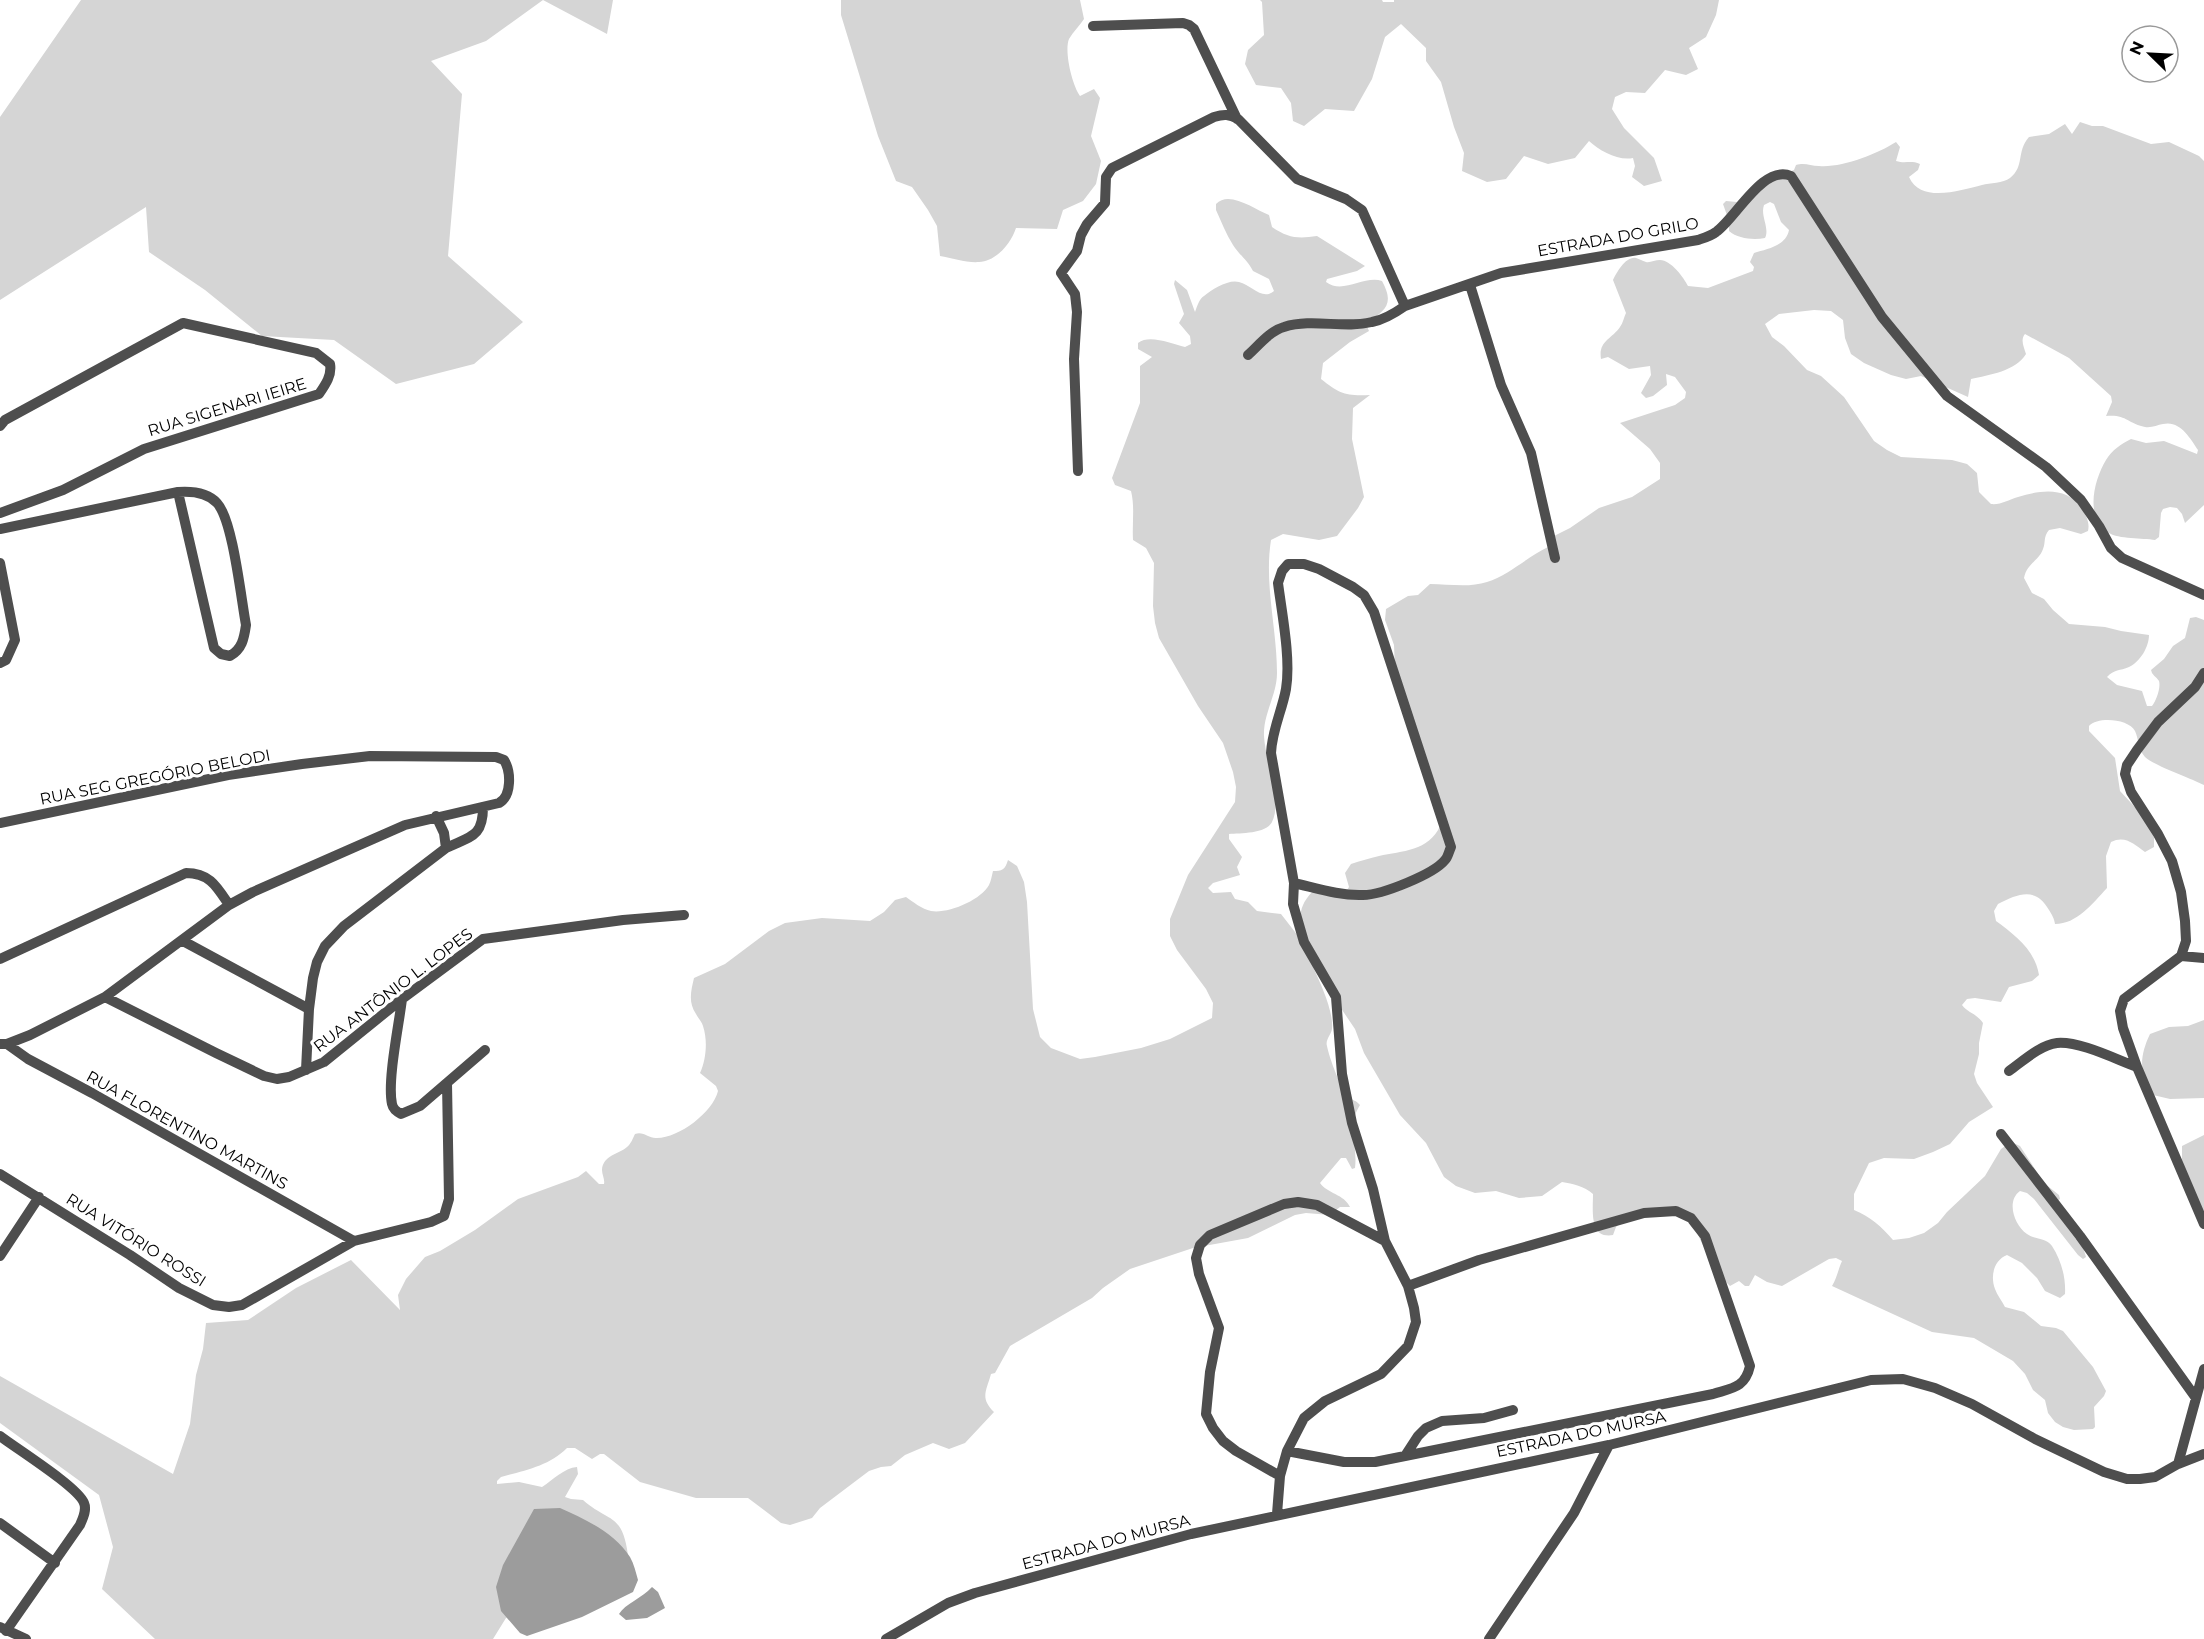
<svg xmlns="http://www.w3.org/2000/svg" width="2204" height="1639" font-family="Montserrat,sans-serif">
	<rect width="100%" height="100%" fill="#fff"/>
	<path fill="#d5d5d5" d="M81,0h532l-6,34 -64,-34 -57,41 -55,20 31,33 -14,162 75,66 -49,42 -78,20 -62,-44 -72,-4 -57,-46 -56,-38 -3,-45 -146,93v-183z
		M841,0h239l4,19c-4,6 -11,13 -15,20 -5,12 3,46 11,57l14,-7 6,9 -9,38 10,25 -5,23 -13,17 -20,9 -6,19 -41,-1c-5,15 -19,33 -37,34 -12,1 -27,-4 -39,-6l-3,-30 -9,-16 -16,-23 -16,-6 -18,-45 -37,-121z
		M1260,0h122l1,2h11v-2h325l-3,15 -10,22 -17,11 9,21 -12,6 -21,-5 -20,23 -19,-1 -11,5 -3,12 12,19 30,30 8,23 -18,5 -12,-9 3,-11 -2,-8c-15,3 -33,-7 -44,-17l-14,17 -27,6 -24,-8 -18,23 -19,3 -25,-11 2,-18 -10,-26 -13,-45 -15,-21v-13l-25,-24 -16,13 -13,42 -18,32 -29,-2 -21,17 -11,-5 -2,-18 -10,-15 -25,-3 -11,-21 3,-14 16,-15 -2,-33z
		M2080,122l12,4h11l48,18 18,-2 30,14 5,5v344l-19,18 -3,-9 -5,-6 -7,-1 -7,2 -2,4 -2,24 -4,3c-12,-2 -37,-1 -46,-7 -25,-15 -15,-53 -3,-73 6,-10 15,-16 25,-21l15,4 18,-2 33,13 1,-4c-8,-12 -18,-30 -35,-26 -6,1 -11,4 -18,3 -18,-4 -19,-13 -39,-11l6,-14 -1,-6 -42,-38 -44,-24c-5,6 -1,13 1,20 -10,17 -37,21 -55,25l-3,18 -47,-21 -15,3 -15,-4 -27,-12 -13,-9 -6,-16 -2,-18 -12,-9 -17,-1 -35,4 -14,10 7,13 12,9 23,24 14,6 23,21 30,44 13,9 14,7 51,3 15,4 10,9 2,19 12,12c10,1 17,-4 27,-7 23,-7 49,-11 64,12 4,7 8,13 6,22l-7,3 -21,-6 -11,2c-6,7 -3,12 -6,19 -4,12 -16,14 -19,29l8,15 12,6 9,11 16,14 36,3 16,4 28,4c0,12 -9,27 -20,32 -9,4 -15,2 -22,10l10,8 25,6 5,15h5c4,-5 9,-18 7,-25 -1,-2 -6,-6 -7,-8l-1,-3 13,-11 9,-13 12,-8 5,-20 6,-1 8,3v165c-14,-7 -49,-19 -59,-28 -7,-8 -6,-17 -10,-26 -6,-12 -37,-15 -46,-5v5l26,27 5,33 26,28 8,18v10l-9,5c-11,-8 -20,-17 -34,-10l-5,14 1,32c-15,16 -30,36 -52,36 -1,-6 -3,-9 -6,-14 -13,-23 -30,-17 -51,-6l-4,7 2,10c19,14 39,29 43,54l-7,6 -23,6 -8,15 -26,-4 -8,1 -5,6c6,8 14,8 21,18l-4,20v11l-5,20 3,9 16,24 -24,15 -19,22 -17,8 -19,7 -30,-1 -15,5 -15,31v16c17,7 27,16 39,30l16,-2 15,-5 14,-10 9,-11 38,-36 16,-27 10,-7 9,4 24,37 15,12 1,4 -7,5 29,40 4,13 -3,2 -5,-4 -44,-56 -7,-6 -7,-2c-14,10 -6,34 7,43 8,6 19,3 25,12 9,14 14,31 13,48l-5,4 -15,-7 -8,-13 -15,-15 -15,-8c-13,5 -17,21 -12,34 2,6 7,12 10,18l19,5 17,14 15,2 7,3 30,36 13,24 -2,5 -10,11 1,20 -2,2 -19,1 -11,-3 -8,-5 -7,-9 -3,-13 -12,-10 -8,-16 -12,-13 -39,-23 -42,-6 -100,-46c5,-8 6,-16 10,-25l-6,-3 -7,1 -47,27 -15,-4 -12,-7 -6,11h-4l-6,-5 -9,5 -15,-15 -23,-49 -15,-12 -57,13 -4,4 -3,8c-24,4 -20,-24 -20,-41 -9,-8 -20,-10 -31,-12l-20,14 -23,2 -23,-7 -21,2 -19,-7 -12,-9 -18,-34 -26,-28 -36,-62 -9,-24 -42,-62c7,15 21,45 19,62 -1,6 -7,11 -5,17 2,11 14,44 22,51 4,4 7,3 11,8 -14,22 -2,39 -5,63l-3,1 -6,-11h-5l-21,25c8,11 24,11 30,24h-10l-10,8 -24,-2 -11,2 -47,23 -55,10 -63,21 -27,19 -11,10 -82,48 -15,27 -4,1c-5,18 -11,24 3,38l-29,31 -16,6 -16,-6 -28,12 -14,11 -10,1 -12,4 -49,37 -8,10 -22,7 -9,-2 -33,-25h-52l-56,-16 -36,-28h-4l-8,5 -17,-11h-8c-18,18 -41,22 -66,29l-4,4v3l22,-2 23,5c11,-7 22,-19 35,-20l1,7 -13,23 6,2 12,1c26,23 39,12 45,55l-115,58 -7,5 -13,21h-338l-53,-50 11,-42 -14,-52 -99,-72v-47l173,98 17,-50 6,-49 7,-26 3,-26 42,-3 48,-32 55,-28 49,50 -2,-15 8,-16 19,-22 15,-6 35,-21 43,-31 60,-22 8,-6 13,13h5c1,-5 -2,-9 -2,-14 1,-15 17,-16 25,-23 4,-3 6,-9 8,-13 9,-3 14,5 22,4 22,0 56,-26 61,-47l-2,-5 -16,-13c6,-13 8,-32 3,-47 -1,-4 -5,-8 -7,-12 -8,-12 -5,-23 -2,-36l31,-14 44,-33 16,-8 37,-5 48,3 14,-9 11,-12 11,-3c7,5 16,12 25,14 17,3 50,-11 58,-26 2,-4 3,-10 4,-14 9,0 12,-1 15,-11l9,6 7,16 3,20 6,107 7,28 11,11 29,11 15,-2 46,-9 29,-9 42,-21 1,-15 -7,-14 -29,-39 -7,-14v-17l18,-44 47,-73 1,-15 -3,-15 -10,-29 -25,-37 -39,-68 -4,-15 -2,-17 1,-43 -8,-15 -13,-8c-1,-17 2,-33 -2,-49l-16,-6 -3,-7 28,-75v-37l12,-9 -14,-8v-6c12,-9 33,1 47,4l6,-3 -1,-8 -11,-13 5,-9 -10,-30 1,-4 12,10 8,22c2,-5 4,-13 9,-16 8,-7 25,-17 35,-14 13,3 23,19 35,9l-5,-12 -16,-8c-6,-12 -13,-15 -20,-26 -7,-11 -12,-24 -17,-35v-6c13,-14 38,5 53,11l3,12c16,11 26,12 45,9l48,30 -8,5 -30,8 -1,3c17,13 38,-7 56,-1 13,24 3,29 -16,43l3,7 -19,11 -27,21 -2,16c19,15 24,17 49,16l-17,13 -1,31 12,58 -6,11 -21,28 -18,4 -36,-6 -12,6c-7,44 6,89 6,133 0,22 -14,41 -13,63 1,24 19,64 8,86 -6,12 -32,11 -43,12v5l13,18 -5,10 3,8 -27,8 -5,5 5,5 18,-1 4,7 13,3 9,9 24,3 21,27c-1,-24 -6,-32 11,-50l34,-1 2,-3 -4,-14 6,-9c9,-3 19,-6 28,-8 23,-5 50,-5 61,-30l-45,-157 -1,-24 -9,-25 1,-11 22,-13 10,-1 12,-11c18,0 39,4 57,-2 22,-7 40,-25 61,-35l4,-10 18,-9 29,-20 33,-11 28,-18v-16l-10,-14 -30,-26 55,-18 10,-7 1,-6 -11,-15 -9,-3 1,11 -14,11 -7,2 -5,-5 10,-18 -1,-9 -21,3 -21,-12 -7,2c-3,-18 11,-20 19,-32 3,-4 4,-10 6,-14l-13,-33c4,-8 13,-24 23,-22 4,1 6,3 10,4 4,1 9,-2 14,-2 11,0 24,18 28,26l20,2 45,-17 1,-4 -4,-5 4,-9c13,-4 32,-7 35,-23l-8,-8 -7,-18 -4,-2 -6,3c-4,11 6,23 1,33 -11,2 -27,1 -36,-7v-10l-6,-17 3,-3 11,1 37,-24 20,-8 2,-5c9,-3 14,1 23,1 23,2 58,-12 77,-24l4,5 -4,14c9,3 15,-1 24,3l-2,6 -9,7c12,27 52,13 73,8 8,-2 21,-2 28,-7 15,-12 6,-26 19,-41l20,-3 16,-10 7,10z
		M2204,1020v78l-34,1 -17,-4c-14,-21 -14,-38 -3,-61l19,-7 19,-1z
		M2204,1135v92l-22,-67v-14z"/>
	<path fill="#9c9c9c" d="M560,1508c25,11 55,25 70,49 4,7 6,16 8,23l-5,12 -51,25 -55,19 -7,-3 -19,-22 -5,-24 7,-22 31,-56z
		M652,1587l6,5 7,16 -18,10 -21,2 -7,-6c6,-10 23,-16 33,-27z"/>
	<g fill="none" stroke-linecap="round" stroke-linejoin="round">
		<path stroke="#4e4e4e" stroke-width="10" d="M1093,26l90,-3 6,2 5,4 43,90
			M1470,285l31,100 30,68 24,105
			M1248,355c11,-10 22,-24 36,-28 29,-9 59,2 88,-5 12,-2 23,-9 33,-16
			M0,426l5,-6 178,-97 133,30 14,11c2,11 -4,20 -11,30l-175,55 -81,41 -63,23
			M1078,471l-4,-112 3,-47 -2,-18 -14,-21 16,-22 4,-16 6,-11 18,-21 1,-26 6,-9 102,-51c10,-3 15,-3 24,2l59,60 49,20 16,11 43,96 96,-33 197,-33c6,-2 13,-4 18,-8 20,-14 47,-68 75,-56l91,141 65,79 99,71 35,33 18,26 12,22 11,10 82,37
			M0,529l178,-37c14,-1 29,0 39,11 16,17 24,96 29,122 -2,14 -4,24 -16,31l-9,-2 -7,-6 -36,-156
			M0,563l15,77 -9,20 -6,3
			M2204,673l-9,14 -37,35 -21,28 -10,15 -2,9 6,18 27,42 14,27 9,31 4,29 1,20 -5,15 -57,43 -4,12 3,17 14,39 67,157
			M0,823l228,-48 74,-11 68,-8 126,1 8,3c7,11 8,36 -5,43l-94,22 -152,67 -24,13 -124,92 -75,38 -23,9h-7
			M446,848c25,-12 37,-11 37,-41
			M183,941l126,68
			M2181,956l23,2
			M0,959l186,-86c24,0 31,14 43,32
			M105,997l111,56 48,23 13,3 12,-2 35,-15 78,-63 81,-60 140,-19 61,-5
			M402,999c-3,26 -15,82 -10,105 1,5 4,7 9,10l19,-8 65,-56
			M7,1044l21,15 64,34 262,148
			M306,1070l3,-61 4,-31 4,-16 8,-16 19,-20 102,-78 -2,-15 -8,-17
			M2009,1071c14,-10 31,-26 48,-28 23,-2 58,16 80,24
			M2001,1134l79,102 116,162
			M0,1174l130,81 49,33 34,17 16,2 13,-2 112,-64 77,-19 13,-6 5,-17 -2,-116
			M0,1256l39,-59
			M0,1436c17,13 78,51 84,67 3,7 -1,15 -4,22l-74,106
			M1287,1451l57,11h31l30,-6 13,-20 8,-8 16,-7 42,-3 29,-8
			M1405,1456l308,-62c19,-6 32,-6 37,-28l-45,-130 -14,-18 -15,-7 -32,2 -165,47 -71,26
			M2178,1464l26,-10
			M1280,1476l-44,-25 -13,-10 -10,-13 -7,-14 4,-42 9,-44 -20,-54 -3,-16 4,-13 10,-10 74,-31 14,-2 19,3 68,36
			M1277,1514l3,-38 7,-25 17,-33 21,-17 56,-27 27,-28 8,-24 -2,-14 -6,-22 -23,-45 -12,-52 -21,-66 -10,-49 -6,-77 -32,-55 -11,-38 1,-21 -23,-130c1,-23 11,-42 15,-64 5,-30 -4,-75 -8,-106l4,-12 6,-7h16l15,5 34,18 11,8 10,17 77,235c-2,4 -3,10 -6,13 -11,14 -63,35 -82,35 -23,1 -47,-7 -69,-12
			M0,1523l55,40
			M0,1627l26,12
			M886,1639l62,-36 27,-10 216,-59 418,-89 262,-65 32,-1 32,9 37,16 63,35 69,33 23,7h13l15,-2 23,-13 26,-95
			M1489,1639l85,-126 35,-68"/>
	</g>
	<g text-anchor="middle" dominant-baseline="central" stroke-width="6" stroke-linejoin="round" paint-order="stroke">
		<g font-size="16" fill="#000" stroke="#fff">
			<text transform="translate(1618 237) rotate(-10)">ESTRADA DO GRILO</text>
			<text transform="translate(227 407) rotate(-17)">RUA SIGENARI IEIRE</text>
			<text transform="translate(155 777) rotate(-11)">RUA SEG GREGÓRIO BELODI</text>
			<text transform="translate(393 990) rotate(-37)">RUA ANTÔNIO L. LOPES</text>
			<text transform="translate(187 1130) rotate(29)">RUA FLORENTINO MARTINS</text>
			<text transform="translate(136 1240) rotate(32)">RUA VITÓRIO ROSSI</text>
			<text transform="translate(1581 1434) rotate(-12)">ESTRADA DO MURSA</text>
			<text transform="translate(1106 1542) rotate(-15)">ESTRADA DO MURSA</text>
		</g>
	</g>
	<g transform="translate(2150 54) rotate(294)"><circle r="28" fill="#ffffff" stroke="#999999" stroke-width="1.5"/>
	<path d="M0-4.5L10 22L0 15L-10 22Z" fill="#000000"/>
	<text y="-9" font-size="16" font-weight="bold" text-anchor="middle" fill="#000000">N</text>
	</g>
</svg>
